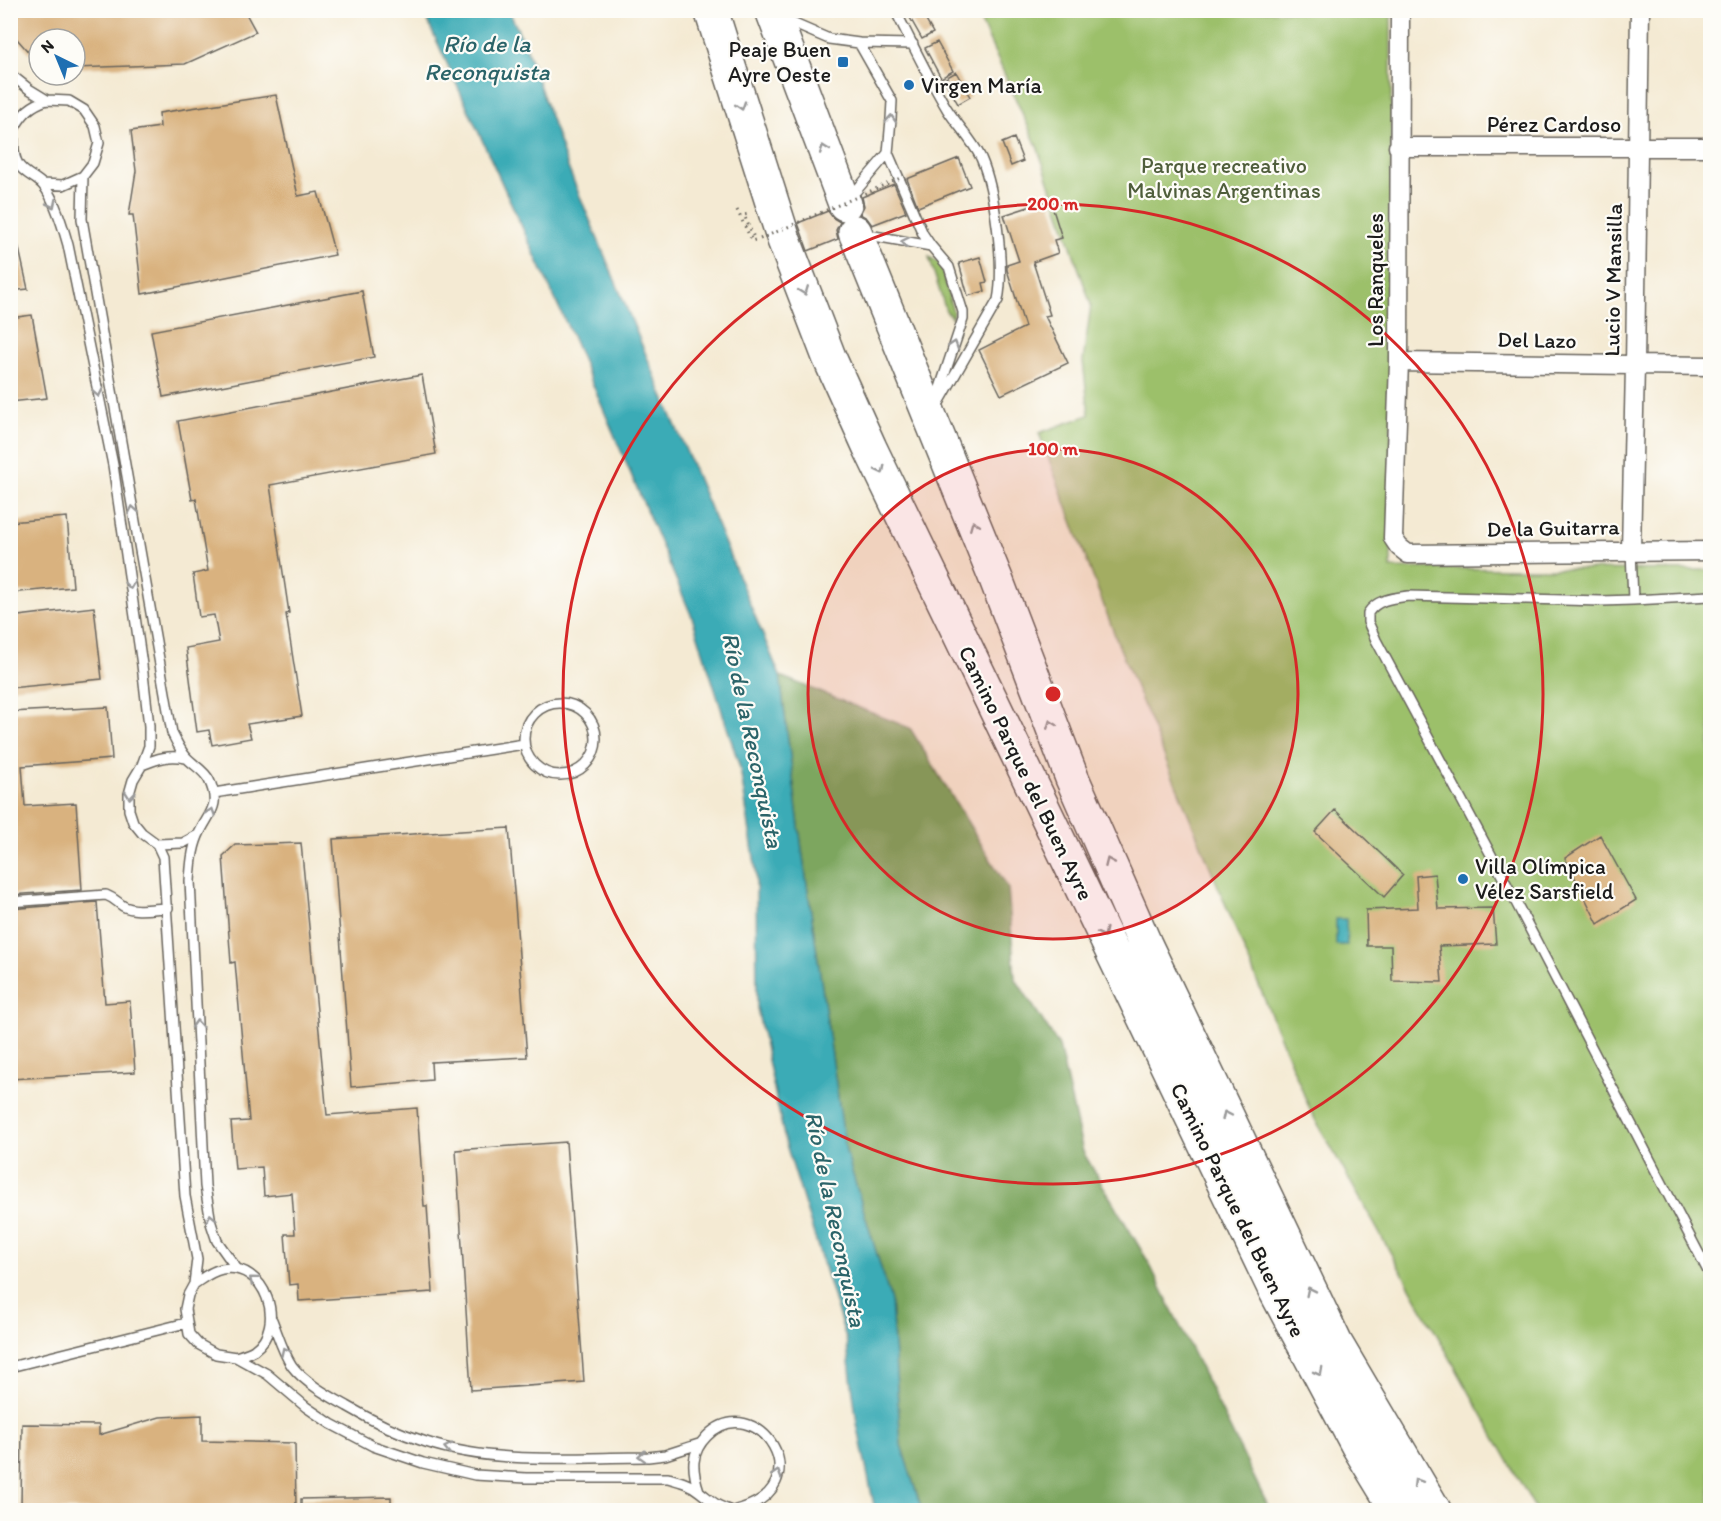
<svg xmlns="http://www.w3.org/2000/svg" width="1721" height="1521" font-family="Itim,sans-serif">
	<rect width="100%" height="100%" fill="#fdfcf7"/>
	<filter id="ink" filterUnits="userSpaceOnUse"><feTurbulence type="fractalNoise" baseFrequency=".0167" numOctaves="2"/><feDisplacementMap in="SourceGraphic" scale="12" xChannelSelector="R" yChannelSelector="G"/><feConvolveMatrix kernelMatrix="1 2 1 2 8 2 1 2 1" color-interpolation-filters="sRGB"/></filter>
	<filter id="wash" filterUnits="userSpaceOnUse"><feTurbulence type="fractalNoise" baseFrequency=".008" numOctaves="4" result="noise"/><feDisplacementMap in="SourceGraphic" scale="24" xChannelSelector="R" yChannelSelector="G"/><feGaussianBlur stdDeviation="1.35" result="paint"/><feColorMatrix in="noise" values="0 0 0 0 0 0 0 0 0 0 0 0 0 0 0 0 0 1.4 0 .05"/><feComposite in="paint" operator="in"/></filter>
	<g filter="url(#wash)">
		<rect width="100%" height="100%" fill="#f4ead3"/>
		<path fill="#9cc06a" stroke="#5c6e43" stroke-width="1.5" d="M976,11h415v557l319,2v940h-174l-225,-398 -192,-466 -80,-213 50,-18 -6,-54 8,-56 -54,-159z
			M929,257l11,6 13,49 -1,6 -6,-7z"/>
		<path fill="#7da65e" stroke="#4c613d" stroke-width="1.5" d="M780,676l130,52 98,160 7,90 44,68 24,106 66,111 121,247h-348l-21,-65 -10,-144 -45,-149 -44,-302z"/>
		<path fill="#3aabb6" stroke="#2b6469" stroke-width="1.5" d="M423,11h86l17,36 43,123 211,506 22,174 44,302 45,149 10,144 21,65h-47l-18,-86 -11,-86 -61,-197 -28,-133 -1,-137 -16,-103 -48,-151 -120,-281z
			M1336,919h10l1,26h-11z"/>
		<g id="blocks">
			<path fill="#d9b27f" d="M10,10h234l12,22 -71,32 -110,4v-29h-36v25l-29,-33z
				M917,10h3l13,23 -11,6 -13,-23z
				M937,42l16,29 -12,7 -16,-30z
				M956,72l14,25 -12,7 -14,-25z
				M276,95l22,101 20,-4 17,63 -193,39 -9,-79h-4l7,-44 -5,-40 29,-4 -1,-14z
				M1014,138l9,23 -12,5 -9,-23z
				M959,158l11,28 -52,21 -11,-28z
				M894,184l12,28 -34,13 -5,-7 -7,-4 4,-8 -2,-9z
				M1050,200l12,38 -8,2 4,13 -25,9 17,53 -5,1 23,47 -67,32 -22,-45 46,-23 -18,-57v-5l12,-4 -15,-46z
				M828,211l5,7 7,4 -4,8 2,9 -30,12 -10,-28z
				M10,235h6l12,54 -18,2z
				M980,257l7,25 -4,1 2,8 -17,5 -9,-33z
				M362,291l12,66 -211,40 -12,-66z
				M32,315l15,83 -37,4v-84z
				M422,375l14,79 -166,31 19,128 -3,1 16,102 -55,8 4,14 -39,7 -3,-15 -12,2 -11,-84 33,-6 -5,-27 -15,2 -6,-43 15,-3 -12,-72 -4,1 -14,-79z
				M67,517l6,70 -63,6v-71z
				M94,607l8,72 -92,9v-71z
				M108,707l4,52 -90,7 3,40 51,-3 6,87 -72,5v-183z
				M1335,810l68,65 -19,22 -69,-65z
				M509,828l18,229 -96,5 1,18 -81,7 -18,-248z
				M1600,835l36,65 -38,24 -33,-66z
				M301,843l26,272 90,-7 7,98h3l6,86 -134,9 -1,-17 -9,1 -4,-51h10l-3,-41 -28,3 -2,-29 -27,2 -4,-47 18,-1 -14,-159 -4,1 -8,-107 12,-11z
				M1435,874l3,35 55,-1 3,36 -57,2 3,36 -50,-1 -1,-35h-24l-1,-36 52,-2 -2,-32z
				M97,902l8,101 25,-2 5,71 -125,7v-170z
				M566,1142l18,240 -113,8 -15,-240z
				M202,1415v26l93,2 1,67h-275l1,-86 77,1v10l61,-18z
				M391,1497v13h-90v-11z"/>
		</g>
	</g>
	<g filter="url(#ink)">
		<use href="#blocks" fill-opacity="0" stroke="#68645c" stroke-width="1.5"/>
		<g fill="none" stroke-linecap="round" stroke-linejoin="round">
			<defs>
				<path id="service" d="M895,10c17,33 33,67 52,99 10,16 26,32 34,49 14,32 24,108 17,142l-62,108
					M785,20l44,19 30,4 33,58 -1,18 -3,34 -38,45
					M859,43l54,1
					M10,74l19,15 18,11 22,1 15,9 11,16 4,17 -6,20 -10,13 -1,43 90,514c4,8 8,17 14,24 7,8 18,13 23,23 13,27 -1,33 -11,56 -6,14 -7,30 -8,45l15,305 6,37 6,18 20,28
					M10,120c8,13 -1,29 8,44 6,10 18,13 25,21 12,14 20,42 25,60l45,220 29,200 7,61v20l-7,19 -9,15 -4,14v16l4,12 9,11 15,11 6,13 22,339 12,63 -3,25 -6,11 -3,14 4,25 9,10 18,10 20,3 31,17 39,33 25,17 42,22 50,17 52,12 51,3h142c11,3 23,6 32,14 13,10 13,12 29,18
					M15,127c8,-14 16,-22 32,-27
					M888,153l35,81 8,12
					M42,184l21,1 20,-9
					M863,234l68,12 18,21 14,45v7l-26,78
					M1631,550l2,50 -32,1 -193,-5c-15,2 -31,3 -40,17v9l8,18 120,224 214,411
					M1633,600l77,-4
					M524 739a36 36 0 1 1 72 0a36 36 0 1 1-72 0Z
					M142,765c16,-7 27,-10 44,-7
					M214,793l310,-49
					M157,844l26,-1 15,-8
					M10,902l96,-7c8,3 11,7 17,11 13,7 31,2 45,2
					M194,1284c9,-6 17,-13 28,-15 43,-8 66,57 32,81 -5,3 -12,5 -18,7
					M272,1320c6,15 11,33 20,46 13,17 37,30 55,40 25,15 51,27 79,36 68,23 151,15 222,15l17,-2 34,-11
					M10,1367l176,-44
					M699,1491c-7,-21 -9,-38 8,-55 49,-49 118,51 29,74"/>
				<path id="minor" d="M1400,10l-1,352 -6,176 6,9 9,7 302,-3
					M1398,147h312
					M1399,362l311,4
					M1631,550l4,-184 5,-356"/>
				<path id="motorway" d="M711,10l73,230 45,117 41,91 404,840 84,158 39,64
					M772,10l73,194
					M855,232l141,347 76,199 73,166 191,400 98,166"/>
			</defs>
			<use href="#service" stroke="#68645c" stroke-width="12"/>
			<use href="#minor" stroke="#68645c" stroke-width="21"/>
			<use href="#motorway" stroke="#68645c" stroke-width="36"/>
			<path stroke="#68645c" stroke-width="3" stroke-dasharray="1.5 4.5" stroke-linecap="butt" d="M737,210l15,31 3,-1 -11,-25 6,-1"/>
			<use href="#service" stroke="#fff" stroke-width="9"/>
			<use href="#minor" stroke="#fff" stroke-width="18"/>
			<use href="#motorway" stroke="#fff" stroke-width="33"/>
			<path stroke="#68645c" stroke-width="3" stroke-dasharray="1.5 4.5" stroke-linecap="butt" d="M760,239l145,-63"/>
		</g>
		<defs><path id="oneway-chevron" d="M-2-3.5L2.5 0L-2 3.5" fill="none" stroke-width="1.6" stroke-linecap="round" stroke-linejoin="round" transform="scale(1.5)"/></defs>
		<g stroke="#999">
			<use href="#oneway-chevron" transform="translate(741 106) rotate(72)"/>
			<use href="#oneway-chevron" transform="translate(891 119) rotate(-86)"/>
			<use href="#oneway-chevron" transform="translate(824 149) rotate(-110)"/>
			<use href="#oneway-chevron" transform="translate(52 204) rotate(64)"/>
			<use href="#oneway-chevron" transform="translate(905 242) rotate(-169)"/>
			<use href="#oneway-chevron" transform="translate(804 291) rotate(69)"/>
			<use href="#oneway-chevron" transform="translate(954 345) rotate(-72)"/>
			<use href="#oneway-chevron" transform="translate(98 393) rotate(79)"/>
			<use href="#oneway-chevron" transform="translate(881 470) rotate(64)"/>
			<use href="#oneway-chevron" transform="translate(133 510) rotate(-100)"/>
			<use href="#oneway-chevron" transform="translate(974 525) rotate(-112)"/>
			<use href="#oneway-chevron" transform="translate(130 585) rotate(82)"/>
			<use href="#oneway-chevron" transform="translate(1051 724) rotate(-111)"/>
			<use href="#oneway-chevron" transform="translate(130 795) rotate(96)"/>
			<use href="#oneway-chevron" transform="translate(211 812) rotate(-72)"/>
			<use href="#oneway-chevron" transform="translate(1109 862) rotate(-114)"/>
			<use href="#oneway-chevron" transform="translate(1103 933) rotate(64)"/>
			<use href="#oneway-chevron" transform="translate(197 1024) rotate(-93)"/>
			<use href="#oneway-chevron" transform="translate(1226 1115) rotate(-115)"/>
			<use href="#oneway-chevron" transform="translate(211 1218) rotate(-102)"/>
			<use href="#oneway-chevron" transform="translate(253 1280) rotate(-140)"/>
			<use href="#oneway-chevron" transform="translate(1310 1291) rotate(-116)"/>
			<use href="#oneway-chevron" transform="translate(285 1351) rotate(-115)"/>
			<use href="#oneway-chevron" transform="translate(1319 1372) rotate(62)"/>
			<use href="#oneway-chevron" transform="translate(448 1448) rotate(-168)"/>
			<use href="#oneway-chevron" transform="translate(642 1456) rotate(178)"/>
			<use href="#oneway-chevron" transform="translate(777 1474) rotate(-73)"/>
			<use href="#oneway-chevron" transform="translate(1417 1482) rotate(-121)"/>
		</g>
	</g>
	<circle cx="1053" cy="694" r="245" fill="#d62828" fill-opacity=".12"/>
	<g fill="none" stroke="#d62828" stroke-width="3">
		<circle cx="1053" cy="694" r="245"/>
		<circle cx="1053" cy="694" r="490"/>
	</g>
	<g fill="#1f6fb2" stroke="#fdfcf7" stroke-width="2">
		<rect x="837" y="56" width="12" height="12" rx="3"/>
		<circle cx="909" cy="85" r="6"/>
		<circle cx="1463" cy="879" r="6"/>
	</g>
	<g text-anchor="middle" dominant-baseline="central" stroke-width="4.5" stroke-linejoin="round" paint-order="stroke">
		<g font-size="22" fill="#1c1c1c" stroke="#fdfcf7" text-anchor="start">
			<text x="831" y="49" text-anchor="end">Peaje Buen<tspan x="831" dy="25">Ayre Oeste</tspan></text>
			<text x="921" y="85">Virgen María</text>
			<text x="1475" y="866">Villa Olímpica<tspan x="1475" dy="25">Vélez Sarsfield</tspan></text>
		</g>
		<g font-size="22" fill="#1c1c1c" stroke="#fdfcf7">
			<text x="1554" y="124">Pérez Cardoso</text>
			<text transform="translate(1375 280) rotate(-90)">Los Ranqueles</text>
			<text transform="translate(1613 280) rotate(-89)">Lucio V Mansilla</text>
			<text transform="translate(1537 340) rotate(1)">Del Lazo</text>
			<text transform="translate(1553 528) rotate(-1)">De la Guitarra</text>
			<text transform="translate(1026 773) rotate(64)">Camino Parque del Buen Ayre</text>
			<text transform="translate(1238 1210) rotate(64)">Camino Parque del Buen Ayre</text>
		</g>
		<g font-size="22" fill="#4f5e3b" stroke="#fdfcf7">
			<text x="1224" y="165">Parque recreativo<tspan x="1224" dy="25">Malvinas Argentinas</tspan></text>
		</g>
		<g font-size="24" font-style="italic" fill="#2b6469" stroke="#fdfcf7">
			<text x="487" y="43">Río de la<tspan x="487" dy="28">Reconquista</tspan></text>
			<text transform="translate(753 740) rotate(78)">Río de la Reconquista</text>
			<text transform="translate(836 1219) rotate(78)">Río de la Reconquista</text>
		</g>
	</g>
	<circle cx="1053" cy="694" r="9" fill="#d62828" stroke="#fdfcf7" stroke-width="3"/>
	<g font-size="18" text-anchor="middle" font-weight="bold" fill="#d62828" stroke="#fdfcf7" stroke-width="4.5" stroke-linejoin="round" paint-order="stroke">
		<text x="1053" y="210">200 m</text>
		<text x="1053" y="455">100 m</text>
	</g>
	<rect width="1721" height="1521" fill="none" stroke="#fdfcf7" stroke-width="36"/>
	<g transform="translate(57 57) rotate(317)"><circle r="28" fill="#fdfcf7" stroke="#a3a29f" stroke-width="1.5"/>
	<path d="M0-4.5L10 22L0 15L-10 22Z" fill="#1f6fb2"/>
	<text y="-9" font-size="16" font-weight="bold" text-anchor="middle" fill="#1c1c1c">N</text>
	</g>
</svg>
